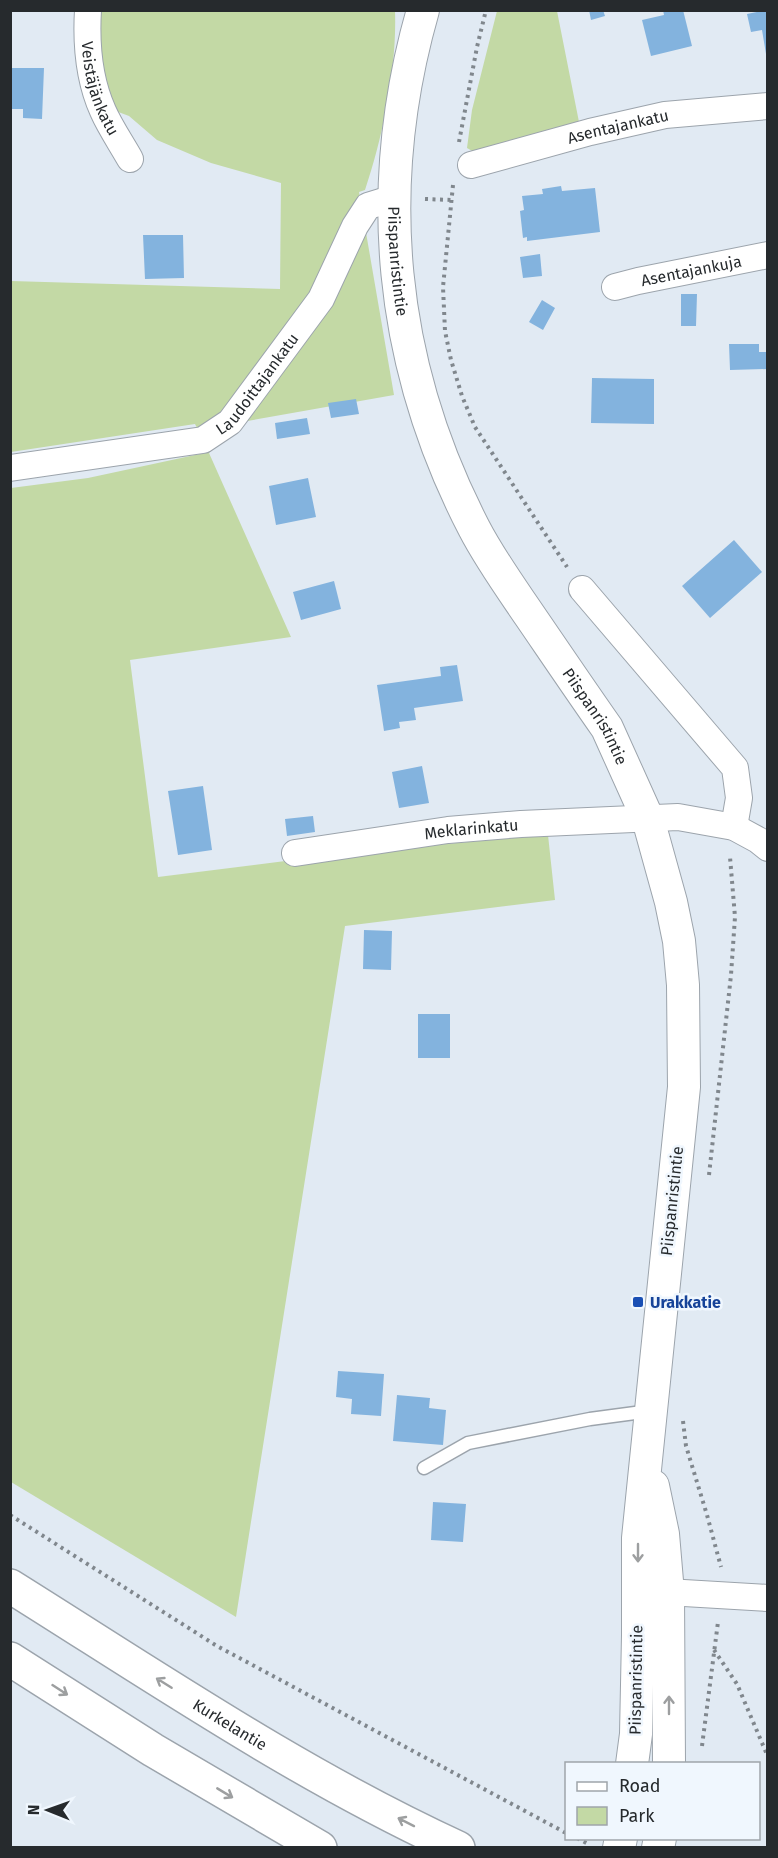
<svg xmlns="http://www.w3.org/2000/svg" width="778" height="1858" font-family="'Fira Sans',sans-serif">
	<rect width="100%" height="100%" fill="#e1eaf3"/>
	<path fill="#c3d9a5" d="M96,11h299c2,56 -12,126 -30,179l-6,2 35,203 -152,27 -33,31 82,184 -161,23 28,217 198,-25 192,-17 7,65 -210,26 -109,691 -225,-135v-994l77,-10 121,-26 -14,-28 -184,28v-171l269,8 1,-106 -70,-20 -54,-23 -28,-24 -16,-6 -11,-38z
		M497,11h60l22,111 -105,30 -7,-4 5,-38z"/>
	<path fill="#83b3de" d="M589,10h14l2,6 -14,4z
		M663,10h20l9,36 -41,10 -9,-36 22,-5z
		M766,10l2,8 -2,36 -4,-24 -11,2 -4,-18z
		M10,68h34l-2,51 -19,-1v-9h-13z
		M561,186l1,5 33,-3 5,44 -73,9v-4l-4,1 -3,-27 4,-1 -2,-14 21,-2 -1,-5z
		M143,235h40l1,43 -39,1z
		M540,254l2,22 -19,2 -3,-21z
		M681,294h16l-1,32h-15z
		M542,300l13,8 -12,22 -14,-8z
		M729,344h30v8h9v17l-38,1z
		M592,378l62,1v45l-63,-1z
		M356,399l3,15 -28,4 -3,-15z
		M307,418l3,16 -33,5 -2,-16z
		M308,478l8,39 -40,8 -7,-39z
		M734,540l28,32 -52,46 -28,-32z
		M334,581l7,28 -40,11 -8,-28z
		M457,665l6,36 -49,7 2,12 -17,2 1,6 -16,3 -7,-46 64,-9 -1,-9z
		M422,766l7,37 -30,5 -7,-36z
		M203,786l9,64 -34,5 -10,-64z
		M313,816l2,16 -28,4 -2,-17z
		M364,930l28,1 -1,39 -28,-1z
		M418,1014h32v44h-32z
		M338,1371l46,3 -3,42 -30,-2 1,-15 -16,-2z
		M397,1395l33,3 -1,10 17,2 -3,35 -50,-4z
		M433,1502l33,2 -3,38 -32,-2z"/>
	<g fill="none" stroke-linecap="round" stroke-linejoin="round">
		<defs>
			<path id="service" d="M424,1468l44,-25 122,-24 60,-8"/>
			<g id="minor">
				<path id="s1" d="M88,10c-2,33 1,70 15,101 7,16 18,32 27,48"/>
				<path id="s2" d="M471,165l119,-33 75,-17 103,-9"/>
				<path id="s3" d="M615,287l23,-6 130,-26"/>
				<path id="s4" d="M10,468l193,-28 27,-18 91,-123 34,-73 13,-20 26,-8"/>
				<path d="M582,589l153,179 4,30 -5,29"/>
				<path id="s5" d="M295,853l153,-23 73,-6 157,-7 56,10 24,13 10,8"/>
				<path d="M650,1591l118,7"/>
			</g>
			<g id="tertiary">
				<path id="s6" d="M423,10c-51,178 -34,354 51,518 16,31 37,60 56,88 26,38 51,75 77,112l41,91 23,83 8,39 4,44 1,102 -46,451v97l-2,99 -4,30"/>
				<path d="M653,1486l10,48 5,59 1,171"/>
				<path d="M619,1848l2,-10"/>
				<path d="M658,1848l2,-10"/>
			</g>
			<g id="motorway">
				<path id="s7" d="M10,1586c147,92 291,190 448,262"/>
				<path d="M10,1659l143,91 167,98"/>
			</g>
		</defs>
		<use href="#service" stroke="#9ca4ac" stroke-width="15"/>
		<use href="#minor" stroke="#9ca4ac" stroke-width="28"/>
		<use href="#tertiary" stroke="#9ca4ac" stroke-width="34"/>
		<use href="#motorway" stroke="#9ca4ac" stroke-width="36"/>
		<path stroke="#80878d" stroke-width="4" stroke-dasharray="3 4.5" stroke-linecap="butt" d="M459,142l18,-95 9,-37
			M453,185l-10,102 2,44 6,29 11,36 13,31 92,140
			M425,199l26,1
			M709,1175l22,-200 4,-58 -5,-60
			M683,1421l3,25 21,69 14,52
			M10,1515l207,131 349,187
			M714,1650l23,34 31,73
			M702,1746l16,-124
			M577,1838l13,7"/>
		<use href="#service" stroke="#fff" stroke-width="12"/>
		<use href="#minor" stroke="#fff" stroke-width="26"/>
		<use href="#tertiary" stroke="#fff" stroke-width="32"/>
		<use href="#motorway" stroke="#fff" stroke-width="33"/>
	</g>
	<defs><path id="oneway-shaft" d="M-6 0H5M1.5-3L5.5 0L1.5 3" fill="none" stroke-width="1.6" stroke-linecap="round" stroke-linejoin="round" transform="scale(1.5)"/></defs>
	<g stroke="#9d9fa0">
		<use href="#oneway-shaft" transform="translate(638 1553) rotate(90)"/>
		<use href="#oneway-shaft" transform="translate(164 1683) rotate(-148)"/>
		<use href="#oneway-shaft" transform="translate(60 1690) rotate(33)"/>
		<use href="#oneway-shaft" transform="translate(669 1705) rotate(-90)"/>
		<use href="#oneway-shaft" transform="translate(225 1793) rotate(31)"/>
		<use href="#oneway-shaft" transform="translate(406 1822) rotate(-153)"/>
	</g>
	<rect fill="#1a4fb4" stroke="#f0f7fe" stroke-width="2" x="632" y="1296" width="12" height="12" rx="3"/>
	<g text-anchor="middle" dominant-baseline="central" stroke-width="5" stroke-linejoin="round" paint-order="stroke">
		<g font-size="16" fill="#262a2d" stroke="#f0f7fe">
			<text stroke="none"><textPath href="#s1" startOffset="80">Veistäjänkatu</textPath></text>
			<text stroke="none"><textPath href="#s2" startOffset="152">Asentajankatu</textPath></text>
			<text stroke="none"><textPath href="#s6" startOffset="254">Piispanristintie</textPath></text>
			<text stroke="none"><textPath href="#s3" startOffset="78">Asentajankuja</textPath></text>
			<text stroke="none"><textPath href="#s4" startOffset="274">Laudoittajankatu</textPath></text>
			<text stroke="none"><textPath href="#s6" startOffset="758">Piispanristintie</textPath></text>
			<text stroke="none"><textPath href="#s5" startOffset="178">Meklarinkatu</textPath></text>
			<text transform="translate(672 1201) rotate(-84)">Piispanristintie</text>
			<text transform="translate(636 1680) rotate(-89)">Piispanristintie</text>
			<text stroke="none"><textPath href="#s7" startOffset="260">Kurkelantie</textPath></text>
		</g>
		<g font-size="16" font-weight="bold" fill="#164399" stroke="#f0f7fe" text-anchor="start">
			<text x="650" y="1302">Urakkatie</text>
		</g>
	</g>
	<rect width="778" height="1858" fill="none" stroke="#262a2d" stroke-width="24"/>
	<rect x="565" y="1762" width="195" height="78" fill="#f0f7fe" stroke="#9fa5aa" stroke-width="1.5"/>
	<rect x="577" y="1782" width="30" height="9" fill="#ffffff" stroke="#9fa5aa" stroke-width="1.5"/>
	<text x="619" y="1792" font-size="18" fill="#262a2d">Road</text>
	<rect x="577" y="1807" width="30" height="18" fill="#c3d9a5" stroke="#9fa5aa" stroke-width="1.5"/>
	<text x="619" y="1822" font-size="18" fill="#262a2d">Park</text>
	<g transform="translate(48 1810) rotate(271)" stroke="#f0f7fe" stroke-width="4.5" paint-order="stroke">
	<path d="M0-4.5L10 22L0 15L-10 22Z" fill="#262a2d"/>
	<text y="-9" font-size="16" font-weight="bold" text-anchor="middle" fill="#262a2d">N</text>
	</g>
</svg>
